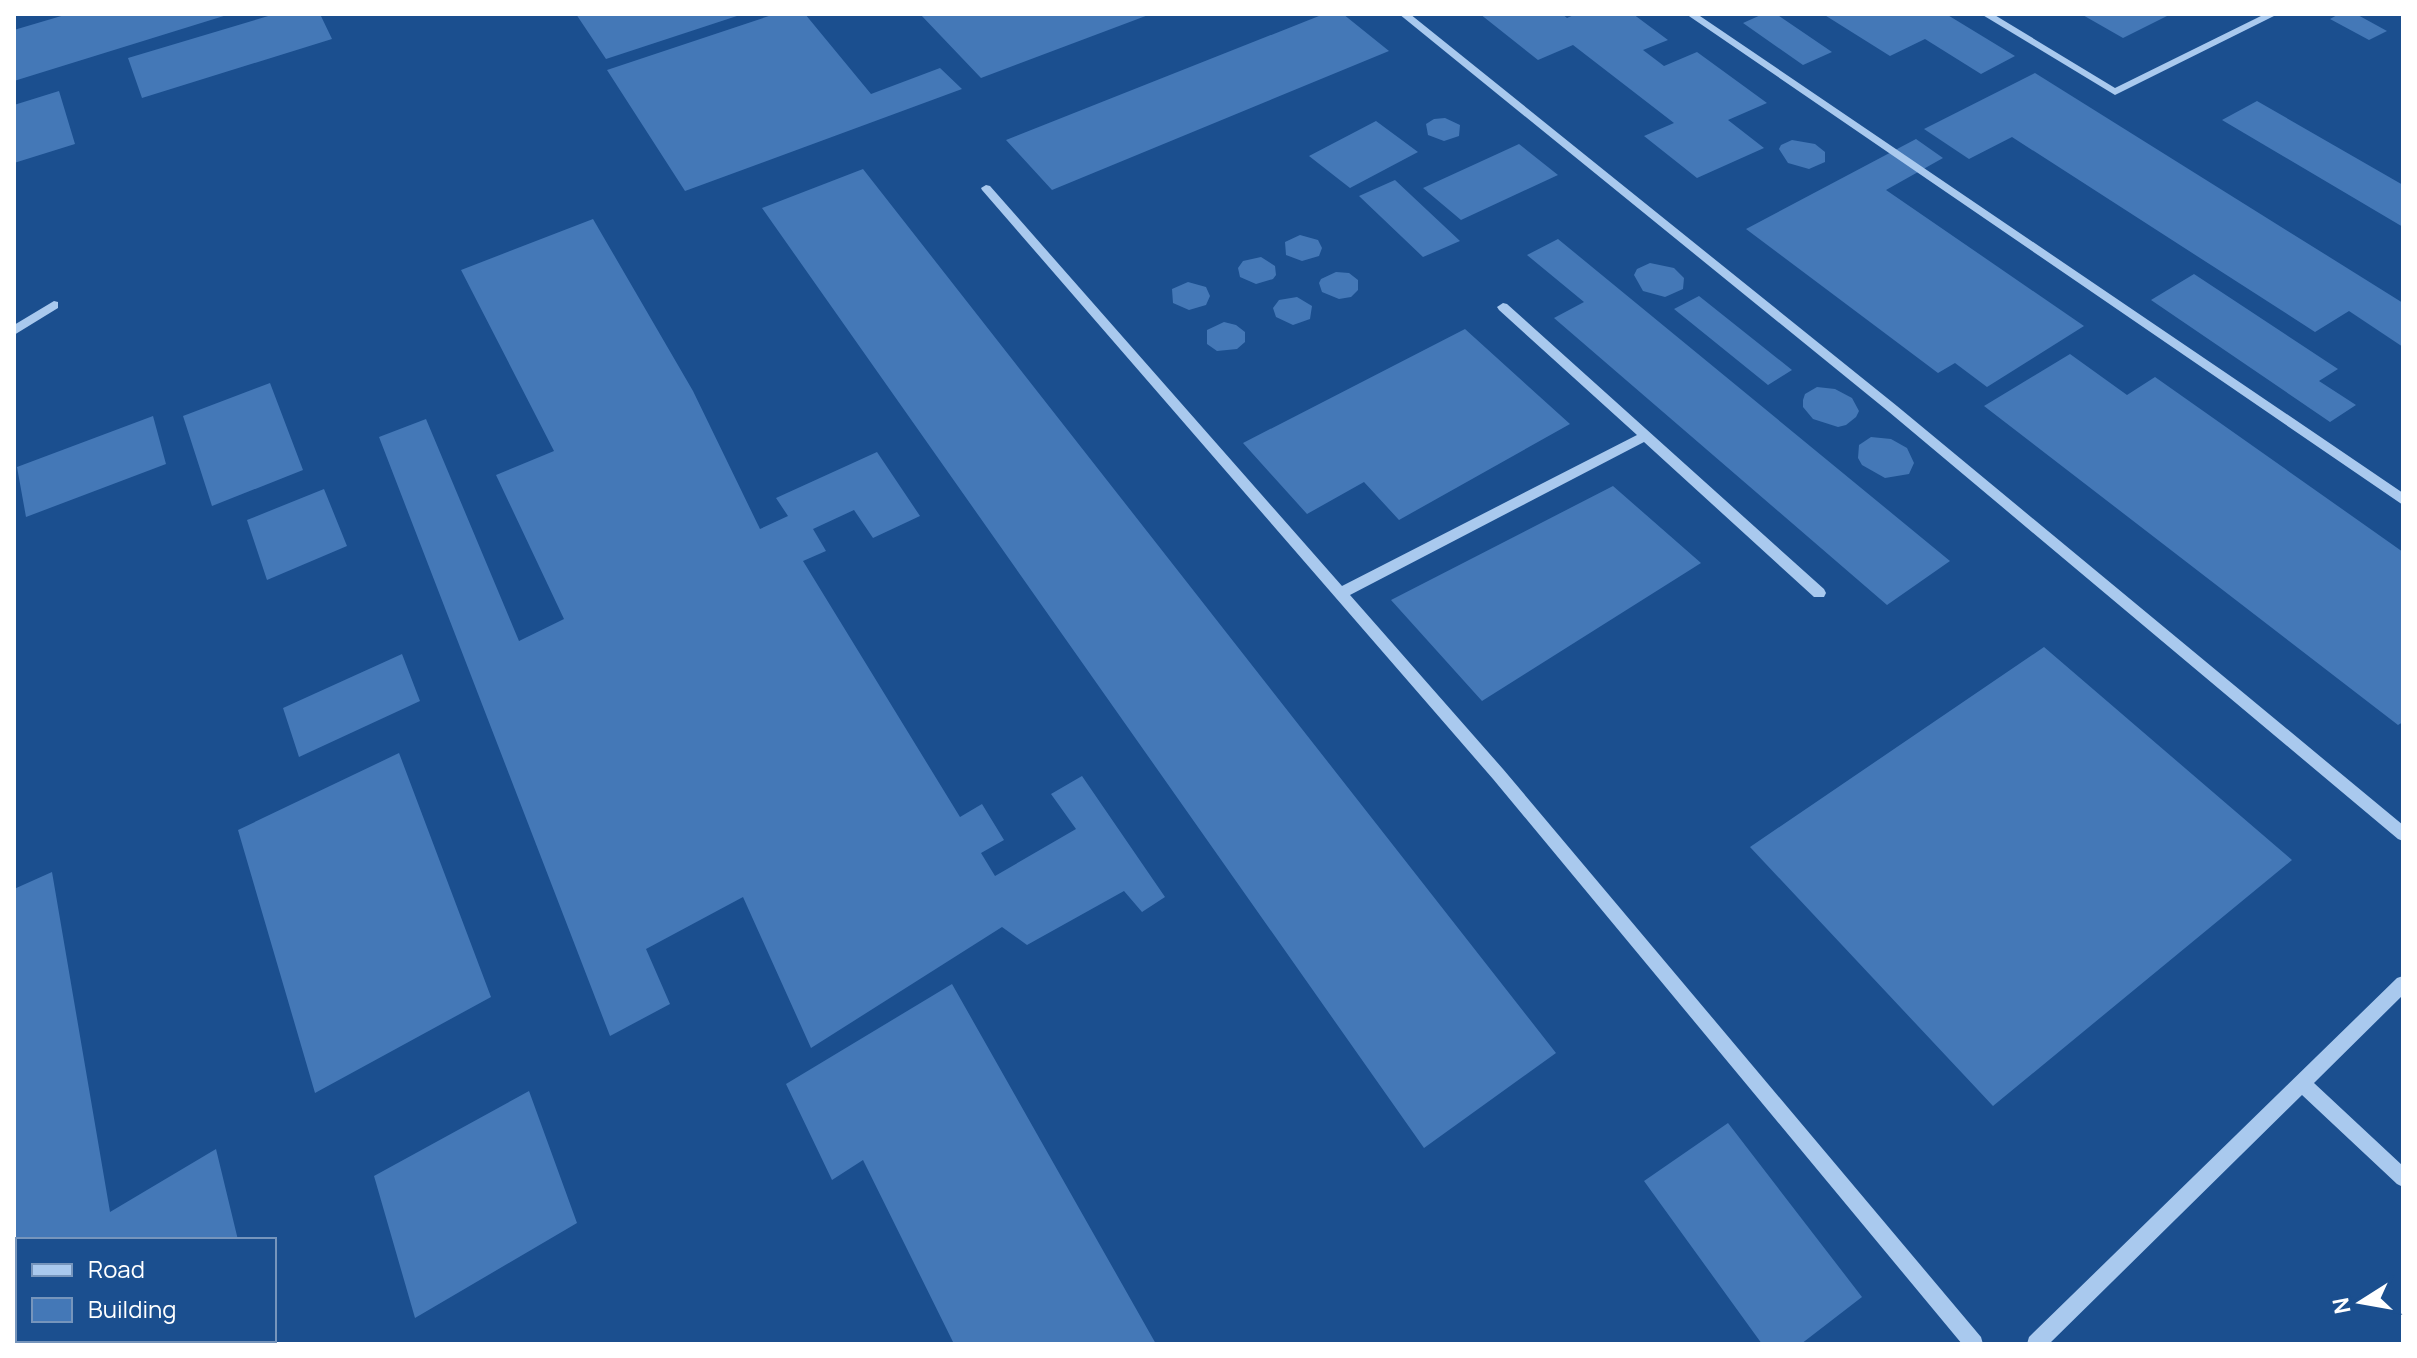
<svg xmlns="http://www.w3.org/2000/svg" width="2417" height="1358" font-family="Manrope,sans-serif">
	<rect width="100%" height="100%" fill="#1b4f8f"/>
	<path fill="#4478b7" d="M68,14h158l1,1 -213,66v-51z
		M275,14h45l12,25 -190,59 -14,-40z
		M576,14h164v1l-134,44z
		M775,14h30l66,80 69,-26 22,21 -277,102 -78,-121z
		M920,14h231l-170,64z
		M1324,14h19l46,37 -337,139 -46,-50z
		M1480,14h82l5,4 9,-4h57l35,26 -25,10 21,16 33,-14 70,51 -39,17 36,28 -67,30 -53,-42 30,-13 -101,-78 -35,15z
		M1763,14h13l56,38 -29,13 -60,-42z
		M1823,14h123l69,42 -34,18 -56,-35 -35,17z
		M2081,14h90l-48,24z
		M2339,14h17l31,17 -18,9 -39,-21z
		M2035,73l368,230v44l-54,-36 -34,21 -303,-195 -43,22 -45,-30z
		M59,91l16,53 -61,19v-58z
		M2257,101l146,84v42l-181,-107z
		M1445,118l15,7 -1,11 -15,5 -16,-6 -2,-11 8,-5z
		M1376,121l42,31 -68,36 -41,-32z
		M1916,139l27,19 -57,32 198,136 -97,61 -32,-24 -17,10 -192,-144z
		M1792,140l23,4 10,8v10l-16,7 -21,-6 -9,-14 2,-4z
		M1519,144l39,31 -97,45 -38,-32z
		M863,169l693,884 -132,95 -662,-940z
		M1395,180l65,61 -37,16 -64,-61z
		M593,219l100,172 67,138 28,-13 -12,-18 101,-46 43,64 -47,22 -19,-28 -41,19 13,22 -23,10 157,256 22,-13 22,36 -23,13 14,23 81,-47 -25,-35 31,-18 83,121 -23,15 -18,-21 -97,54 -25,-18 -191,121 -68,-151 -97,52 24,55 -60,32 -231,-599 47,-18 93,222 45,-22 -68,-144 58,-24 -93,-181z
		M1300,235l18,5 4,8 -3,8 -17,5 -16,-6 -1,-13z
		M1558,239l392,322 -63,44 -333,-287 30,-16 -57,-47z
		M1261,257l14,9 1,9 -3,4 -17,5 -16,-7 -2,-9 5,-7z
		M1650,263l24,5 10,10 -1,11 -18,8 -22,-6 -9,-16 3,-6z
		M1336,272l13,1 9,7v10l-7,7 -12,2 -17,-7 -3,-9 2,-4z
		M2194,274l144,95 -19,12 37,24 -26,17 -179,-122z
		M1188,282l18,5 4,9 -4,9 -17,5 -16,-7 -1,-14z
		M1699,296l93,74 -24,15 -94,-76z
		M1297,297l15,9 -2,13 -17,6 -17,-8 -3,-9 6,-8z
		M1224,322l12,3 9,7v10l-8,7 -20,2 -10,-7v-14z
		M1465,329l105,95 -171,96 -35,-38 -57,32 -64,-71z
		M2070,354l57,41 28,-18 248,175v170l-5,3 -414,-319z
		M270,383l33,87 -91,36 -29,-90z
		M1817,387l18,2 17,9 7,13 -3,6 -10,8 -8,2 -25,-8 -10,-12v-7l2,-6z
		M153,416l13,48 -140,53 -9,-50z
		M1871,437l20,2 16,9 7,15 -5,11 -24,4 -23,-13 -4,-7 1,-13z
		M1613,486l88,77 -219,138 -91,-101z
		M324,489l23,57 -80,34 -20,-60z
		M2044,647l248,213 -299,246 -243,-259z
		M402,654l18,47 -121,56 -16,-49z
		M399,753l92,244 -176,96 -77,-263z
		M52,872l58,340 106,-63 22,91h-220v100h245l1,4h-250v-455z
		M952,984l204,360h-202l-91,-184 -31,20 -46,-96z
		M529,1091l48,132 -162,95 -41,-142z
		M1728,1123l134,174 -61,47h-39l-118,-163z"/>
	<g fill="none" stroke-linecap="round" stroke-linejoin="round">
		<path fill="#a9c9ee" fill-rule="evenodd" d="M1399,14h11l487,392 506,419v16l-5,-2 -509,-427z
			M1686,14h11l706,479v12z
			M1981,14h12l122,74 150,-74h13l-163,81z
			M986,185l4,1 352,400 295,-151 -138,-125 -2,-3 6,-4 4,1 317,285 2,4 -2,4h-10l-170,-155 -294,153 153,174 478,568 2,7h-21l-469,-565 -511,-589 -1,-2z
			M54,301l4,1v6l-44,27v-10z
			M2403,976v19l-89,88 89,83v21l-6,-3 -95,-89 -253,249h-22l2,-7 368,-359z"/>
	</g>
	<rect width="2417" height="1358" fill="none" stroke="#ffffff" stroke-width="32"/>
	<rect x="16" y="1238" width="260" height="104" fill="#1b4f8f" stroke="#7695bc" stroke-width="2"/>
	<rect x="32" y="1264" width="40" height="12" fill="#a9c9ee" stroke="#7695bc" stroke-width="2"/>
	<text x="88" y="1278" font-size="24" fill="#ffffff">Road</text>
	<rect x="32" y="1298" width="40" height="24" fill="#4478b7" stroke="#7695bc" stroke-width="2"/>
	<text x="88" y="1318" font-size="24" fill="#ffffff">Building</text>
	<g transform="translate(2361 1302) rotate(259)" stroke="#1b4f8f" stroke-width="6" paint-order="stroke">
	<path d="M0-6L14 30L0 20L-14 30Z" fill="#ffffff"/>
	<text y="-12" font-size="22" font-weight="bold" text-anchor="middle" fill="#ffffff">N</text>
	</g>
</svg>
